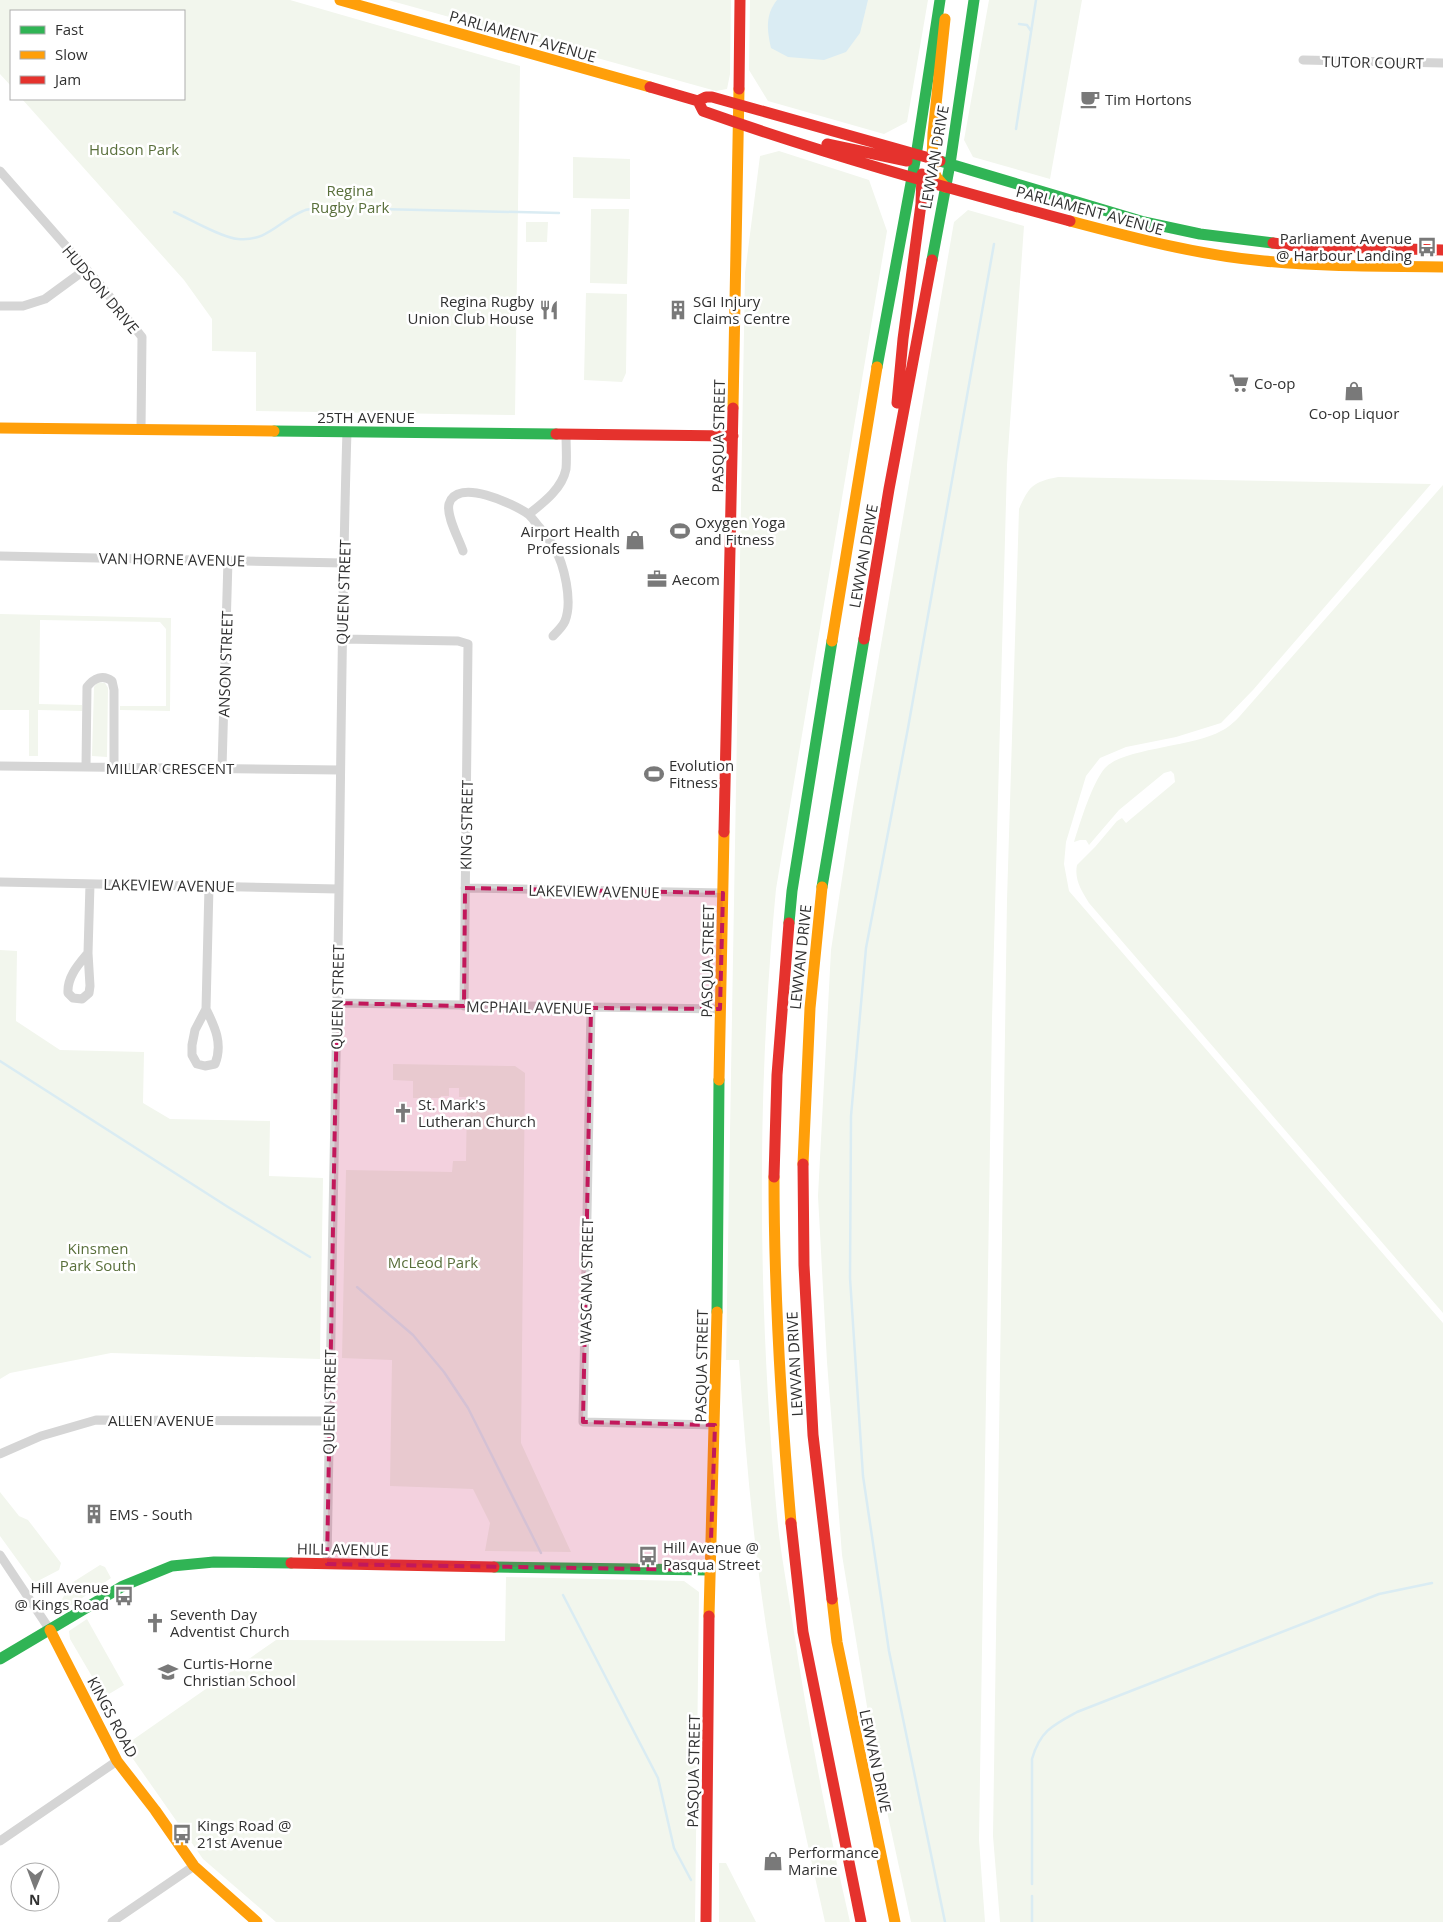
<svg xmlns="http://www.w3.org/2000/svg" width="1443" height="1922" font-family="'Open Sans',sans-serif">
	<rect width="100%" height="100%" fill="#fff"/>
	<path fill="#f2f6ed" d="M0,0h290l230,66 -5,349 -259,-4v-59l-44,-1v-32l-28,-39 -162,-181h162v-88h-173v75l-11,-12z
		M388,0h343l-1,74 -3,15 -11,2z
		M750,0h178l-21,122 -23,12 -116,-33 -19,-31z
		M989,0h93l-32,179 -77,-22 -9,-17z
		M779,151l90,29 18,51 -111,658c-20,208 -18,419 1,627 3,34 10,69 15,103 15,102 35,203 58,303h-25c-20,-90 -41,-180 -55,-271 -16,-97 -24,-194 -31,-291h-13l19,-1087 15,-117z
		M573,157l57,2v40l-57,-1z
		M591,209h38l-2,75 -37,-1z
		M968,210l56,16 -17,239 -15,554 -13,821 6,82h-74l-35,-161 -34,-206 -15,-193 -9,-166 13,-246 22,-143 101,-585z
		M526,222h22l-1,20h-21z
		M586,293l41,1 -1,79 -4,9 -38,-2z
		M1058,477l373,7 -178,206 -32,33 -45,14 -50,10 -26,11 -14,18 -20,66 -2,22 5,27 374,432v599h-443l-7,-86 14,-936 12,-391c10,-23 14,-27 39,-32z
		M1443,485v828l-354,-410c-7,-12 -15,-23 -12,-38l18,-18 22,-26 5,-3 4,5 49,-41 -1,-8 -3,-3 -7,2 -45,37 -30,35 -3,-5h-6l-6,2c6,-19 18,-59 31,-74 18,-20 88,-21 116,-37 7,-3 13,-9 18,-14z
		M0,614l171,4 -1,93 -50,-1v-4h46v-77l-6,-7 -120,-2 -1,84 43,1v6l-44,-1v46h-9v-46h-29z
		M98,682l7,1 3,5 -1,69 -15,-1 2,-69z
		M0,950l17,1 -1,70 44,29 84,2 -1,51 27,16 100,2 -1,55 54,2 -3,181 -209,-6 -101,20 -10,6z
		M393,1064l122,2 10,7 -4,370 50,109 -86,-1 5,-28 -17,-34 -83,-3 2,-126 -50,-2 4,-188 106,2 1,-11h13l1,-64h-8v-9h-10v8h-8v2h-28v-17l-20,-1z
		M0,1492l19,24 9,4 33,43 -2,7 -25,13 -34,-47z
		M100,1565l5,2 6,11 -39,27 -14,2 12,-23z
		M506,1577l178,4 15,11 -4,330h-419l-73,-63 -79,-113 152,-106 229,1z
		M87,1619l37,66 -20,12 -34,-58 -1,-8z
		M719,1863h7l30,59h-37z"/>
	<path fill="#daecf3" d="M777,0h91l-8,33 -14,19 -22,8 -36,-3 -17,-9c-4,-18 -6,-33 6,-48z"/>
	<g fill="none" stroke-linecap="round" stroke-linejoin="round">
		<path stroke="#daecf3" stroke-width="2.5" d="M1019,24l8,1 4,6
			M1016,129l20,-129
			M174,212c16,7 48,26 64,27 29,3 41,-18 65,-28 8,-4 22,-2 31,-3l225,5
			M0,1061l228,146 82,50
			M357,1287l56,48 31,37 24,36 73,145
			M563,1595l95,183 16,70 17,32
			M1032,1884v-125c8,-28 21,-34 45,-47l302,-118 53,-11
			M1032,1896v26
			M945,1922l-56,-271 -26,-175 -13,-198 1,-162 15,-168 42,-220 86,-484"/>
		<path stroke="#d5d5d5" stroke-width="9" d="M1303,60l140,3
			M0,171l102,116 40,50 -1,93
			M0,306h23l22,-7 41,-30
			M529,514c14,-11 33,-25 37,-45 1,-11 0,-24 0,-35
			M463,551c-4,-12 -17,-35 -14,-47 8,-27 65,0 79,10 4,3 8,10 12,14 4,6 10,12 14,19 10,17 19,54 11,74 -2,5 -8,11 -12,15
			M0,556l344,7
			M342,639l116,2 10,3 -4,362
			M0,766l339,4
			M86,767l1,-80c7,-9 16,-13 25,-6l2,9v77
			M222,768l6,-208
			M0,882l338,7
			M465,888l258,5
			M88,953c-10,12 -21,24 -20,40l5,5 9,1 7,-6 1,-7 -2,-33 2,-69
			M337,1003l383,6
			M591,1008l-8,414 132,3
			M206,1009c9,18 17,35 9,55l-10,2 -8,-2 -5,-9v-10l3,-15 11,-21 3,-123
			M0,1454l41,-18 55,-16 232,1
			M0,1555l50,75
			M327,1564c2,-186 7,-372 10,-558 4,-192 4,-383 10,-575
			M0,1841l117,-80
			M112,1922l82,-56"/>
		<path stroke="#30b455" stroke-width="11" d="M940,161l204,61 56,12 73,9
			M932,260l18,-96 24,-164
			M877,367l39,-211 24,-156
			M274,431l282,3
			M822,887l42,-248
			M789,923l3,-32 40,-250
			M717,1312l2,-232
			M494,1567l216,3
			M0,1659l123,-73 49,-20 42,-4 77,1"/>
		<path stroke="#ff9f0a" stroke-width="11" d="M340,0l310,87
			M945,19l-12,114 -1,27 1,10 4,8 8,9
			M1070,221c64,17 128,34 194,40 59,6 119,5 179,6
			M733,408l6,-319
			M0,428l274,3
			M832,641l45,-274
			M719,1080l5,-248
			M803,1164l7,-156 12,-121
			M774,1177c0,116 7,231 17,346
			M832,1599l5,43 58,280
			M709,1616l8,-304
			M50,1630l67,131 38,49 39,56 63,56"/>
		<path stroke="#e5322d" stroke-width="11" d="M650,87l48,14 8,-4h6l228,64
			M739,89l1,-89
			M698,101l5,10c121,43 244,77 367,110
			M827,144l80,17
			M1273,243l23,3 147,4
			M897,403l6,-64 18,-135 1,-30
			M556,434l177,2
			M864,639l25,-150 43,-229
			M724,832l9,-424
			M803,1164l1,101 9,170 19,164
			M774,1177l3,-102 12,-152
			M791,1523l12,109 58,290
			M291,1563l203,4
			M706,1922l3,-306"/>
	</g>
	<path fill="#c2185b" fill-opacity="0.2" stroke="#c2185b" stroke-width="4" stroke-dasharray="10 6" stroke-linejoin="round" d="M465,888l258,5 -3,116 -129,-1 -8,414 132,3 -5,145 -383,-6 10,-561 127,3z"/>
	<defs>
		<symbol id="cafe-bare" viewBox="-9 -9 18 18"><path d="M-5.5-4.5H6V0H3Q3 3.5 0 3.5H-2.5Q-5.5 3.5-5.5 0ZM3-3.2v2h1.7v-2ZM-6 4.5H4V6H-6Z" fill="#797979" stroke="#fff" stroke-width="2.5" paint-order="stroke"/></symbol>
		<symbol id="bus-bare" viewBox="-9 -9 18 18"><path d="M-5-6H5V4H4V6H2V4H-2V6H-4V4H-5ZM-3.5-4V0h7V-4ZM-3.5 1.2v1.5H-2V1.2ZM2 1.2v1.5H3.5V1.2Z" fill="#797979" stroke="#fff" stroke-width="2.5" paint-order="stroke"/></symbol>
		<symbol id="restaurant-bare" viewBox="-9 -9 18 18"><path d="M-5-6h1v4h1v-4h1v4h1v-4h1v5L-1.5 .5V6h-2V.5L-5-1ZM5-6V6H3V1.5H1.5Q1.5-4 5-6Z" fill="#797979" stroke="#fff" stroke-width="2.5" paint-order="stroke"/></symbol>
		<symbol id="building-bare" viewBox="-9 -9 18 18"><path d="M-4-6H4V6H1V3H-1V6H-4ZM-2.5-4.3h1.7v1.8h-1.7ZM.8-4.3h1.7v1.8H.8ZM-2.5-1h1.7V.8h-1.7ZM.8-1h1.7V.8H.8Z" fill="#797979" stroke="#fff" stroke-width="2.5" paint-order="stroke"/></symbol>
		<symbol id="supermarket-bare" viewBox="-9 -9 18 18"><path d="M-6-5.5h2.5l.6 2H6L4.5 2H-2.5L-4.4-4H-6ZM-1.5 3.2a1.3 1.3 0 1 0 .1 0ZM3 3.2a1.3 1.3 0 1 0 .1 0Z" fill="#797979" stroke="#fff" stroke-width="2.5" paint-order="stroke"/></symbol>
		<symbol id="shop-bare" viewBox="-9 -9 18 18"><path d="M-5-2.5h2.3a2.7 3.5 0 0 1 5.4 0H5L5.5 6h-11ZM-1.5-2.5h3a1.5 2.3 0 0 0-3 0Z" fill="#797979" stroke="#fff" stroke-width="2.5" paint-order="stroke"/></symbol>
		<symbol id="stadium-bare" viewBox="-9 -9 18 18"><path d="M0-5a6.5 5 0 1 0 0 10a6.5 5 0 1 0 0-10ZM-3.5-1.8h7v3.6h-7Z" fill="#797979" stroke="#fff" stroke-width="2.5" paint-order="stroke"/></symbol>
		<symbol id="office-bare" viewBox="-9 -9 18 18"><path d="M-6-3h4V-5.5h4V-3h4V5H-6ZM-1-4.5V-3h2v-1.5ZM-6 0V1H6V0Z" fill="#797979" stroke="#fff" stroke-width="2.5" paint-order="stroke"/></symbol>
		<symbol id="church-bare" viewBox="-9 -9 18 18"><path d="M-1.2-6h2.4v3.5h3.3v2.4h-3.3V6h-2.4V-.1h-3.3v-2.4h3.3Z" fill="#797979" stroke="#fff" stroke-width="2.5" paint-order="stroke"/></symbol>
		<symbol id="school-bare" viewBox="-9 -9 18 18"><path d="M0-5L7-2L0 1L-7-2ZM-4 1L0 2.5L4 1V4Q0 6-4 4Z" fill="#797979" stroke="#fff" stroke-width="2.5" paint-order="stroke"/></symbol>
	</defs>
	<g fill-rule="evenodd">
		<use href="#cafe-bare" x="1076" y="85" width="28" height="28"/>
		<use href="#bus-bare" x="1413" y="233" width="28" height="28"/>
		<use href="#restaurant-bare" x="535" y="296" width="28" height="28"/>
		<use href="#building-bare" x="664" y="296" width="28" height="28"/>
		<use href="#supermarket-bare" x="1225" y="369" width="28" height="28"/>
		<use href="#shop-bare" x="1340" y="377" width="28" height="28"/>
		<use href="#stadium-bare" x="666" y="517" width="28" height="28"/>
		<use href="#shop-bare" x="621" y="526" width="28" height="28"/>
		<use href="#office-bare" x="643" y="565" width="28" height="28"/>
		<use href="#stadium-bare" x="640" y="760" width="28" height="28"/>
		<use href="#church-bare" x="389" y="1099" width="28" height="28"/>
		<use href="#building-bare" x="80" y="1500" width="28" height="28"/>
		<use href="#bus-bare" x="634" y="1542" width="28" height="28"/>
		<use href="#bus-bare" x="110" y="1582" width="28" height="28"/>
		<use href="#church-bare" x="141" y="1609" width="28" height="28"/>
		<use href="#school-bare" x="154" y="1658" width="28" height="28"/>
		<use href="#bus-bare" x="168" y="1820" width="28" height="28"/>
		<use href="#shop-bare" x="759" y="1847" width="28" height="28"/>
	</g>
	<g text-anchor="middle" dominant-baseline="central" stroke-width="5" stroke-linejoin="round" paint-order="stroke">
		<g font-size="15" fill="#313131" stroke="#fff">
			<text transform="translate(523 36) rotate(16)">PARLIAMENT AVENUE</text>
			<text transform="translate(1373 62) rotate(1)">TUTOR COURT</text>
			<text transform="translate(934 157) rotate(-80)">LEWVAN DRIVE</text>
			<text transform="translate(1090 210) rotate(15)">PARLIAMENT AVENUE</text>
			<text transform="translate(101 289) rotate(50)">HUDSON DRIVE</text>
			<text x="366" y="417">25TH AVENUE</text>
			<text transform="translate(718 436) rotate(-89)">PASQUA STREET</text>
			<text transform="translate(863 556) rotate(-80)">LEWVAN DRIVE</text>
			<text transform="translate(172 559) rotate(1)">VAN HORNE AVENUE</text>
			<text transform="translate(343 592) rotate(-88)">QUEEN STREET</text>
			<text transform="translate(225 664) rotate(-88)">ANSON STREET</text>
			<text x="170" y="768">MILLAR CRESCENT</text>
			<text transform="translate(466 825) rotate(-89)">KING STREET</text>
			<text transform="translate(169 885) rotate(1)">LAKEVIEW AVENUE</text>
			<text transform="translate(594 891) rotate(1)">LAKEVIEW AVENUE</text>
			<text transform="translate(800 957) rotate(-84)">LEWVAN DRIVE</text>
			<text transform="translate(707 961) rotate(-89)">PASQUA STREET</text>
			<text transform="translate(337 997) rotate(-89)">QUEEN STREET</text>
			<text transform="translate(529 1007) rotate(1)">MCPHAIL AVENUE</text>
			<text transform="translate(586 1281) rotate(-89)">WASCANA STREET</text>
			<text transform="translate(794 1364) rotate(-93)">LEWVAN DRIVE</text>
			<text transform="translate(701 1366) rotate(-89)">PASQUA STREET</text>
			<text transform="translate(329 1402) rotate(-89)">QUEEN STREET</text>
			<text x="161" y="1420">ALLEN AVENUE</text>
			<text transform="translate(343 1549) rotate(1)">HILL AVENUE</text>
			<text transform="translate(113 1717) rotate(62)">KINGS ROAD</text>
			<text transform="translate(876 1761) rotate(78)">LEWVAN DRIVE</text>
			<text transform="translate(693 1771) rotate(-89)">PASQUA STREET</text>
		</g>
		<g font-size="15" fill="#313131" stroke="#fff" text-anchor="start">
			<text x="1105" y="99">Tim Hortons</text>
			<text x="1412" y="238" text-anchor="end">Parliament Avenue<tspan x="1412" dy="17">@ Harbour Landing</tspan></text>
			<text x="534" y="301" text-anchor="end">Regina Rugby<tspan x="534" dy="17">Union Club House</tspan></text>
			<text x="693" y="301">SGI Injury<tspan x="693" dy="17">Claims Centre</tspan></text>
			<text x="1254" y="383">Co-op</text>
			<text x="1354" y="413" text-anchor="middle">Co-op Liquor</text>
			<text x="695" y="522">Oxygen Yoga<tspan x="695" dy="17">and Fitness</tspan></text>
			<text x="620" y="531" text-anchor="end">Airport Health<tspan x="620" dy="17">Professionals</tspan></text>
			<text x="672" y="579">Aecom</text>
			<text x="669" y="765">Evolution<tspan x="669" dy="17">Fitness</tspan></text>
			<text x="418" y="1104">St. Mark's<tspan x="418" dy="17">Lutheran Church</tspan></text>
			<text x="109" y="1514">EMS - South</text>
			<text x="663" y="1547">Hill Avenue @<tspan x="663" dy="17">Pasqua Street</tspan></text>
			<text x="109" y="1587" text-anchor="end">Hill Avenue<tspan x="109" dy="17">@ Kings Road</tspan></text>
			<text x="170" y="1614">Seventh Day<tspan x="170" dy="17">Adventist Church</tspan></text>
			<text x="183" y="1663">Curtis-Horne<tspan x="183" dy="17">Christian School</tspan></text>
			<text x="197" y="1825">Kings Road @<tspan x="197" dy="17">21st Avenue</tspan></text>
			<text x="788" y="1852">Performance<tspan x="788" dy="17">Marine</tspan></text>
		</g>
		<g font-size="15" fill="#596f3b" stroke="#fff">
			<text x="134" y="149">Hudson Park</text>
			<text x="350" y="190">Regina<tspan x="350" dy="17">Rugby Park</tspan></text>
			<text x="98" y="1248">Kinsmen<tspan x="98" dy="17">Park South</tspan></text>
			<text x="433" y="1262">McLeod Park</text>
		</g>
	</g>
	<rect x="10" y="10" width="175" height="90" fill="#ffffff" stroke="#adadad"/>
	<rect x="20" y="26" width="25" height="8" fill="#30b455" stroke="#adadad"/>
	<text x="55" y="35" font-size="15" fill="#313131">Fast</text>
	<rect x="20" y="51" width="25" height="8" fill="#ff9f0a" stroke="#adadad"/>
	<text x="55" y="60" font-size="15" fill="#313131">Slow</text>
	<rect x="20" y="76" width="25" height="8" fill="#e5322d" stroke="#adadad"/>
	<text x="55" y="85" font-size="15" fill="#313131">Jam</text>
	<g transform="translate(35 1887) rotate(181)"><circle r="24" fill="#ffffff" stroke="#adadad"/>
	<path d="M0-4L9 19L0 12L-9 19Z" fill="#797979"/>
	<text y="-8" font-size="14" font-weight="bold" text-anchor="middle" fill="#313131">N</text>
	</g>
</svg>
